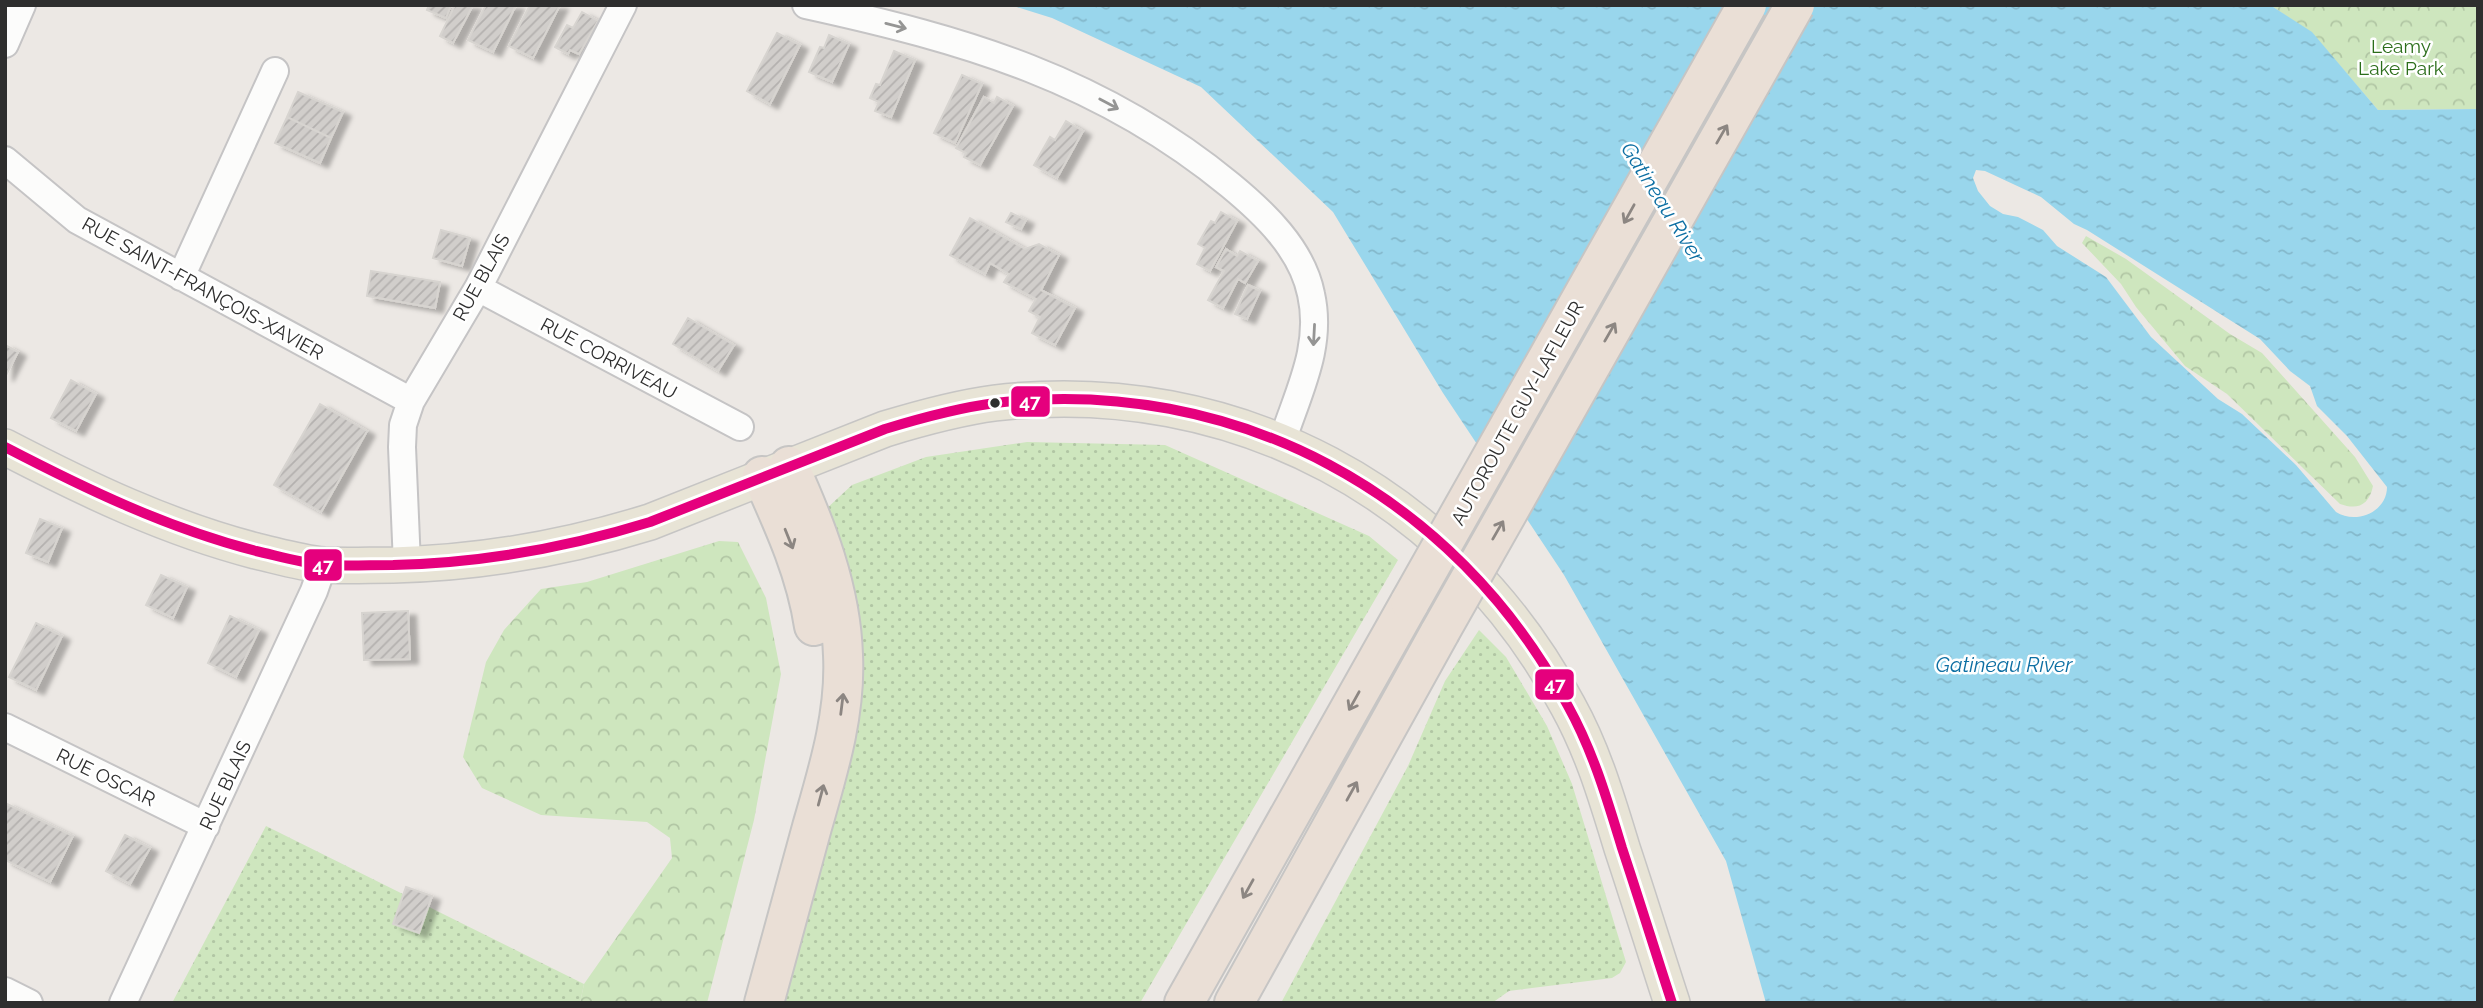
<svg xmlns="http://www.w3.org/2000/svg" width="2483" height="1008" font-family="Raleway,sans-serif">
	<defs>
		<pattern id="green-dots" width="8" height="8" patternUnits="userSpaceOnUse" patternTransform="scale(1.75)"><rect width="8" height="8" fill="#cee6be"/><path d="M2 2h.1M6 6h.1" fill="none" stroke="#b1c6a4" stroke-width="1.8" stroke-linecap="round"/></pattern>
		<pattern id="forest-crowns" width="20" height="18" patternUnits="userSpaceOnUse" patternTransform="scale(1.75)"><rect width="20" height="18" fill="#cee6be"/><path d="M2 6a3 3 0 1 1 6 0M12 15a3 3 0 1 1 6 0" fill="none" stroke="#b1c6a4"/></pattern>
		<pattern id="water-ripples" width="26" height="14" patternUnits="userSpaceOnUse" patternTransform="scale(1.75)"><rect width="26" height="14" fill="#99d6ec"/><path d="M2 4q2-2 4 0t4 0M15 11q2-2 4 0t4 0" fill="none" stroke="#84b8cb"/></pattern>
		<pattern id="building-hatch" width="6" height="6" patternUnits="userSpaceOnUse" patternTransform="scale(1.75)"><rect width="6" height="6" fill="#d1cecb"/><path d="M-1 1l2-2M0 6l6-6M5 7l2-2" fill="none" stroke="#b4b1af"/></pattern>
		<filter id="shadow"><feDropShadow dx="8" dy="4.5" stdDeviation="2" flood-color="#0004"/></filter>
	</defs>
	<rect width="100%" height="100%" fill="#ece8e4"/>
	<path fill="url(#green-dots)" d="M1027,442l138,3 204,91 29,24 -258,443h-359l6,-42 61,-187 12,-61 -1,-82 -34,-121 27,-25 74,-28z
		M1479,630l27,27 41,69 25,58 54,178 -6,11 -8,5 -103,13 -17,12h-211l127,-237 37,-85z
		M266,826l318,158 -4,19h-408z"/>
	<path fill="url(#forest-crowns)" d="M2270,5h208v104l-100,1 -66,-77z
		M2086,236l40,23 104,75 32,19 93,104 18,29c-4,20 -16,24 -33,18l-113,-110 -42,-28 -49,-59 -15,-23 -39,-41z
		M719,541l19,1 28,56 15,76 -27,146 -47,183h-127l4,-19 88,-126 -2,-20 -23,-16 -106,-7 -59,-27 -19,-31 23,-95 18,-32 37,-41 46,-7z"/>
	<path fill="url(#water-ripples)" fill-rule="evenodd" d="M1010,5h1260l42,27 66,78 100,-1v894h-712l-40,-142 -162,-286 -121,-182 -110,-181 -132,-125 -149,-69zM1976,170l9,1 56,26 33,27 13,6 173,109 30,32 20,15 7,20 30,30 40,51c0,25 -31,38 -51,25l-40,-47 -54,-51 -24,-15 -67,-62 -45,-60 -49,-31 -14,-16 -25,-13 -15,-3 -13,-8 -12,-15 -5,-13z"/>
	<path fill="url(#building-hatch)" stroke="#d7d4d0" stroke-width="2" filter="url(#shadow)" d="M429,5h22l-5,13 -19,-8z
		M455,5h18l-20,38 -13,-7z
		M486,5h30l-23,47 -25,-12z
		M530,5h30l-27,53 -24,-12z
		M582,12l16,9 -19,33 -9,-4 -2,4 -13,-7 12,-22 6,3z
		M777,33l23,12 -30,59 -23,-13z
		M829,35l20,9 -17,38 -23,-10 11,-25 4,1z
		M894,51l21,9 -24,57 -16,-6 4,-9 -9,-4 6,-14 4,1z
		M962,75l20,9 -27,59 -21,-10z
		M298,92l45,20 -12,26 -44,-21z
		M984,97l10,6 3,-6 16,9 -33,59 -16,-8 2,-4 -10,-5z
		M287,117l44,21 -11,25 -45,-20z
		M1066,121l17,10 -26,47 -23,-13 16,-28 5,3z
		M1221,212l16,9 -27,50 -13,-7 8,-16 -7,-4 13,-23 4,2z
		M1011,213l15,7 -5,9 -15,-7z
		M970,218l55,31 14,-5 20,11 -18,35 34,18 -20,37 -23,-12 8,-16 -11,-6 7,-12 -32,-17 5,-8 -19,-11 -5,11 -35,-19z
		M441,230l29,8 -8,28 -29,-8z
		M1226,249l11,7 3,-5 18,10 -13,22 -7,-4 -15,29 -15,-8 16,-29 -8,-4z
		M371,271l69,11 -5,26 -68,-12z
		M1248,285l12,6 -13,28 -12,-5z
		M688,318l46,27 -16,26 -45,-27z
		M5,345l13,7 -13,25z
		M71,380l25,14 -20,37 -25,-13z
		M320,404l47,27 -46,81 -47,-27z
		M40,519l22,9 -14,34 -22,-9z
		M161,575l26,12 -14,31 -27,-13z
		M408,611l2,48 -46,1 -2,-47z
		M230,616l29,14 -23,47 -28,-14z
		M36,623l26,13 -26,54 -27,-13z
		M5,803l68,33 -23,46 -45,-22z
		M125,835l25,13 -20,36 -24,-13z
		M406,887l26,9 -13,37 -26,-9z"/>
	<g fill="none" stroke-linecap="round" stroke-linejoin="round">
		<defs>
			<path id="minor" d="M806,5c160,35 295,74 424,180 34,28 72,64 81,109 12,53 -13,98 -29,148
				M5,44l17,-39
				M5,160l72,60 334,181
				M181,277l94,-206
				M478,288l262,139
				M407,564l-5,-117 1,-22 8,-24 67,-113 145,-283
				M5,727l201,99
				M5,991l24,12
				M123,1003l191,-412 9,-26"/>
			<path id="major" d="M5,447c81,42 162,81 251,104 22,5 45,12 68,14 23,1 46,0 69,0 88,-2 173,-17 257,-43l235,-93c36,-11 72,-21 110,-26 239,-28 460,91 573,303 25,45 39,93 54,142 17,51 33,103 50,155"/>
			<path id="highway" d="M762,476c22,49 44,97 52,150
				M764,1003c16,-59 32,-117 48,-176 16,-56 34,-113 31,-172 -2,-66 -27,-129 -54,-189
				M1184,1003l226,-401
				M1234,1003l206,-371"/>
		</defs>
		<use href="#minor" stroke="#c5c4c5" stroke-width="30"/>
		<use href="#major" stroke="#c6c5c4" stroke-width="38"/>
		<use href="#highway" stroke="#c6c5c4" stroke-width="42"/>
		<use href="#minor" stroke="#fcfcfb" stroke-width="26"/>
		<use href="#major" stroke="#e8e4d6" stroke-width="35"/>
		<use href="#highway" stroke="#eadfd6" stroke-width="38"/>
		<defs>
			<path id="highway-bridge" d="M1410,602l337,-597
				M1440,632l355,-627"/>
		</defs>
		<use href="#highway-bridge" stroke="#c6c5c4" stroke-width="42" stroke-linecap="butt"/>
		<use href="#highway-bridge" stroke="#eadfd6" stroke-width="38"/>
		<defs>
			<path id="bus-1" d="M5,447c81,42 162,81 251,104 22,5 45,12 68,14 23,1 46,0 69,0 88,-2 173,-17 257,-43l235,-93c36,-11 72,-21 110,-26 239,-28 460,91 573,303 25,45 39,93 54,142 17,51 33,103 50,155"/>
		</defs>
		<use href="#bus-1" stroke="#fff" stroke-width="16"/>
		<use href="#bus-1" stroke="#e5007d" stroke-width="10"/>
	</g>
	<defs><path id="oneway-shaft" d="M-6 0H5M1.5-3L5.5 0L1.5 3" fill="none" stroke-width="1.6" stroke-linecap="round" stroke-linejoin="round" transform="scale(1.75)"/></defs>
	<g stroke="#959594">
		<use href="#oneway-shaft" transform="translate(896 26) rotate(14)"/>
		<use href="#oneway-shaft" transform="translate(1109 104) rotate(28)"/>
		<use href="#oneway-shaft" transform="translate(1314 335) rotate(93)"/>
	</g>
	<g stroke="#8c8682">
		<use href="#oneway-shaft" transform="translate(1722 134) rotate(-60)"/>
		<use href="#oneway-shaft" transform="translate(1629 214) rotate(119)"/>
		<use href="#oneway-shaft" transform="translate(1610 332) rotate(-60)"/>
		<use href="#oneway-shaft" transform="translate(1498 530) rotate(-60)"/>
		<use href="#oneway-shaft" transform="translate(789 539) rotate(68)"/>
		<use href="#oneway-shaft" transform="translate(1354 701) rotate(119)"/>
		<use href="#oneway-shaft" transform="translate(842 704) rotate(-83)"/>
		<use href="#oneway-shaft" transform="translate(1352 791) rotate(-61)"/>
		<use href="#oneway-shaft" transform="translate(821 795) rotate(-75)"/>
		<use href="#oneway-shaft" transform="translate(1248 889) rotate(119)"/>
	</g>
	<circle fill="#2e2e2e" stroke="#fff" stroke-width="2.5" cx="995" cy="403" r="6"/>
	<g text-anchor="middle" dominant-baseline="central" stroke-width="5" stroke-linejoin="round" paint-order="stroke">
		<g font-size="19" fill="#2c6e1b" stroke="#fff">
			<text x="2401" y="46">Leamy<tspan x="2401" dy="22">Lake Park</tspan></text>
		</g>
		<g font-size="19" fill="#2e2e2e" stroke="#fff">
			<text transform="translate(481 277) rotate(-61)">RUE BLAIS</text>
			<text transform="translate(203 288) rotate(29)">RUE SAINT-FRANÇOIS-XAVIER</text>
			<text transform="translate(609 358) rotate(28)">RUE CORRIVEAU</text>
			<text transform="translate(1517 413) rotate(-61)">AUTOROUTE GUY-LAFLEUR</text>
			<text transform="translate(106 777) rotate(26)">RUE OSCAR</text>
			<text transform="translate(225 785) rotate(-65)">RUE BLAIS</text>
		</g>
		<g font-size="21" font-style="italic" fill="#0d6fa3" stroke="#fff">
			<text transform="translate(1663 202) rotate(58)">Gatineau River</text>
			<text x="2004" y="664">Gatineau River</text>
		</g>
	</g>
	<g stroke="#fff" stroke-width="2.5">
		<rect x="1010" y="385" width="41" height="33" rx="7" fill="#e5007d"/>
		<rect x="303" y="548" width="40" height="34" rx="7" fill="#e5007d"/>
		<rect x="1534" y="668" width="41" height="33" rx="7" fill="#e5007d"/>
	</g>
	<g font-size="19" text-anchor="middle" font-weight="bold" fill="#fff">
		<text x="1030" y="408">47</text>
		<text x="323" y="572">47</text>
		<text x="1555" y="691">47</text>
	</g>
	<rect width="2483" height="1008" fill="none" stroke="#2e2e2e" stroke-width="14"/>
</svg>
